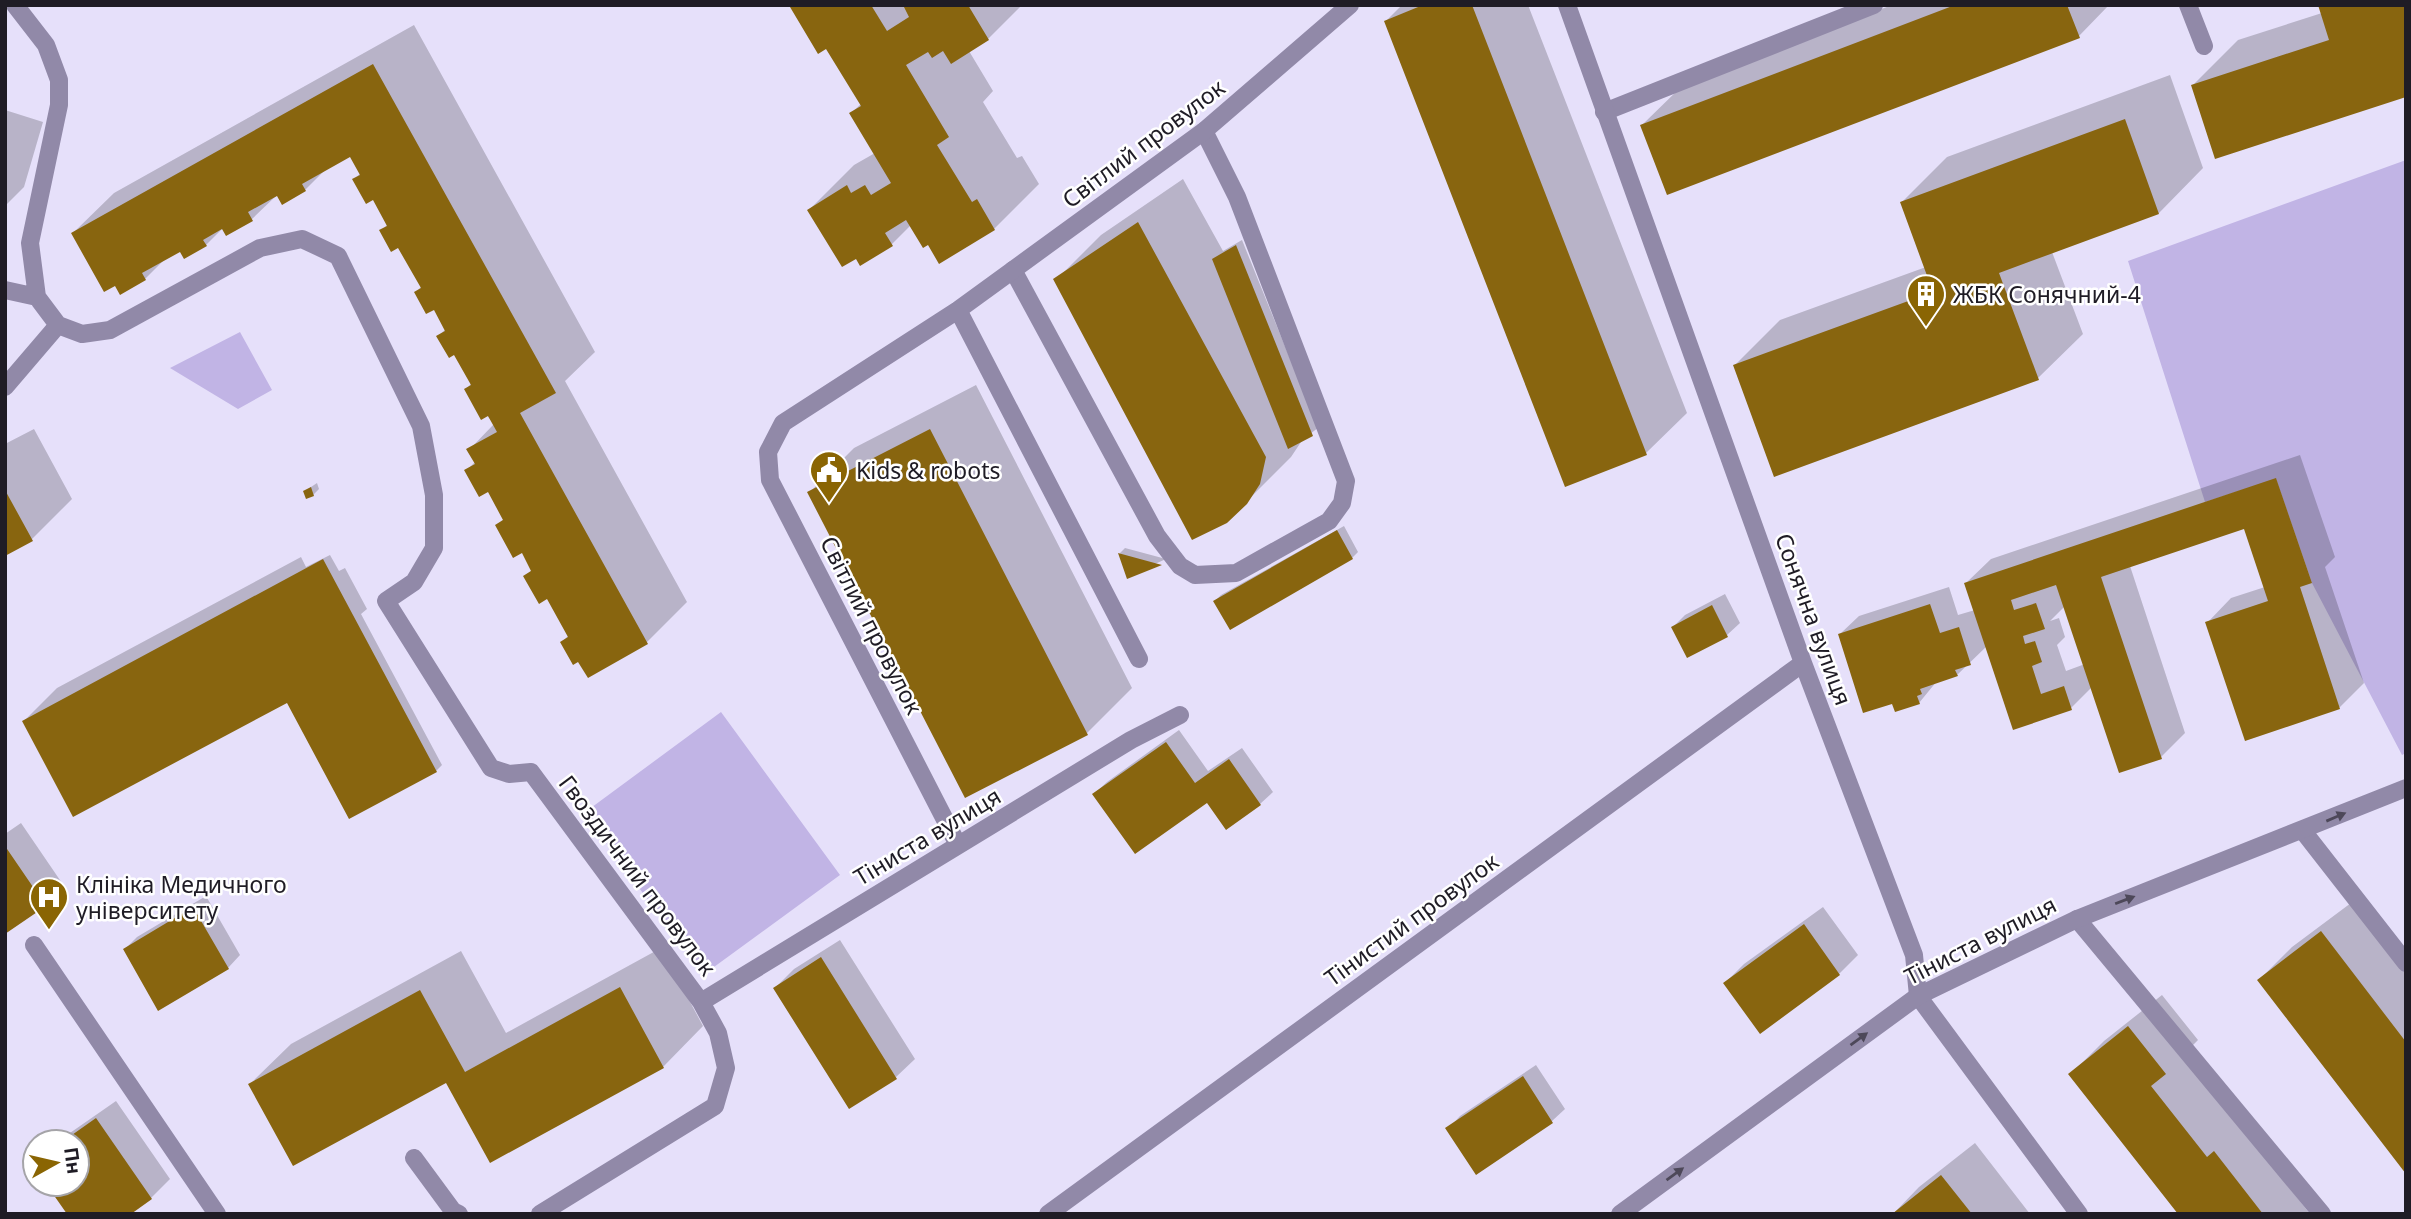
<svg xmlns="http://www.w3.org/2000/svg" width="2411" height="1219" font-family="'Noto Sans',sans-serif">
	<rect width="100%" height="100%" fill="#e6e0fa"/>
	<path fill="#c1b4e5" d="M2406,160v593l-4,2 -90,-172 -36,-104 -71,23 -77,-241z
		M240,332l32,58 -34,19 -68,-41z
		M721,712l119,163 -137,100 -119,-162z"/>
	<path fill="#0003" fill-rule="evenodd" d="M794,5h228l-34,34 -19,12 24,40 -10,11 34,56 5,-2 17,28 -45,45 -66,14 -17,-18 -19,19 -36,12 -47,-46 45,-45 21,-12 -24,-40 10,-9 -34,-57z
		M1402,5h126l159,408 -41,40 -260,-432z
		M1892,5h217l-30,31 -437,89 41,-40z
		M2322,13l84,83 -213,-11 45,-45z
		M414,25l181,327 -30,29 122,221 -40,40 -68,17 -17,-17 7,-7 -21,-38 -23,-21 7,-6 -9,-19 -26,-26 7,-6 -16,-29 -21,-20 8,-8 -6,-12 25,-26 -28,-35 6,-6 -18,-30 -16,-17 8,-7 -12,-21 -18,-16 6,-6 -23,-41 -18,-14 7,-7 -15,-26 -19,-19 7,-6 -10,-19 -24,14 -22,22 -27,4 -26,25 -25,14 -4,-5 -17,17 -25,4 -14,8 -22,22 -72,-46 41,-40z
		M2170,75l33,93 -44,45 -107,39 31,82 -45,44 -303,-13 45,-45 146,-53 -24,-65 45,-45z
		M5,110l38,12 -19,65 -19,19z
		M1183,179l40,72 19,-11 76,188 -15,11 -12,18 -46,46 -189,-223 45,-45z
		M976,385l156,303 -45,45 -278,-240 45,-45z
		M34,429l38,70 -40,40 -27,15v-110z
		M2300,455l35,102 -10,10 39,116 -24,24 -94,32 -39,-116 24,-25 34,-11 -19,-60 -116,39 55,167 -24,24 -69,-70 -21,21 -57,19 -27,-81 -30,29 -20,6 -18,22 -25,-1 -54,-68 19,-18 90,-29 9,28 17,-5 -9,-27 25,-24zM2065,606l20,58 -19,7 -9,-26 8,-8 -6,-19 -9,3z
		M317,483l2,6 -6,6 -8,-4z
		M1344,526l14,26 -6,6 -122,69 -15,-26 6,-6z
		M1125,548l41,11 -38,17 -8,-23z
		M330,555l9,16 6,-3 22,41 -6,5 81,151 -6,6 -149,-70 -263,20 33,-33 244,-131 5,10z
		M1725,594l15,29 -13,12 -39,21 -15,-29 12,-12z
		M1179,730l29,41 34,-23 31,44 -13,12 -166,-10 13,-12z
		M21,823l43,63 -19,18 -40,28v-98z
		M206,896l34,59 -12,13 -103,-19 12,-12z
		M2355,900l51,66v205l-147,-191 33,-33z
		M1823,907l35,48 -19,19 -79,57 -35,-48 19,-19z
		M840,940l75,119 -19,18 -121,-89 19,-19z
		M661,948l42,78 -40,41 -216,14 -197,3 41,-40 170,-93 45,82z
		M2162,995l36,45 -14,14 126,160h-130l-109,-140 33,-33z
		M1536,1065l29,44 -13,12 -75,51 -29,-43 12,-13z
		M116,1101l54,78 -19,19 -103,-14h29v-42h-20z
		M1975,1143l55,71h-137l26,-27z"/>
	<path fill="#88650f" d="M793,5h78l16,26 22,-14 -6,-12h65l21,35 -38,24 -8,-13 -11,7 -4,-6 -22,13 43,72 -12,8 35,57 5,-3 18,31 -56,34 -11,-19 -5,3 -17,-28 -21,13 8,13 -33,20 -4,-7 -14,8 -35,-57 40,-25 4,8 14,-8 6,10 20,-12 -42,-70 12,-7 -35,-57 -8,5 -28,-47z
		M1423,5h49l175,450 -82,32 -181,-466z
		M1955,5h112l13,33 -413,157 -27,-70z
		M2318,5h88v92l-191,62 -24,-74 138,-45z
		M373,64l183,329 -36,20 128,231 -60,34 -10,-16 -5,3 -13,-23 8,-5 -21,-38 -8,5 -16,-28 8,-5 -9,-18 -9,5 -18,-33 8,-5 -15,-28 -9,5 -15,-27 11,-6 -9,-15 31,-17 -9,-16 -7,4 -17,-31 7,-4 -17,-30 -5,3 -13,-22 9,-5 -11,-21 -8,4 -12,-22 7,-4 -23,-40 -7,4 -12,-22 8,-4 -14,-26 -7,4 -14,-25 8,-4 -10,-18 -48,27 4,7 -24,14 -5,-9 -29,16 5,9 -27,15 -4,-7 -19,11 4,6 -23,13 -4,-7 -38,21 4,7 -26,15 -5,-9 -11,6 -33,-59z
		M2125,119l34,95 -160,59 40,107 -265,97 -41,-112 200,-73 -33,-90z
		M1138,222l128,235 -6,27 -13,20 -20,19 -35,17 -139,-261z
		M1236,245l77,191 -25,13 -76,-190z
		M930,429l158,306 -123,63 -158,-306z
		M2276,478l36,105 -12,4 40,122 -95,32 -40,-119 63,-21 -24,-72 -143,48 61,182 -43,14 -63,-188 -45,15 3,10 22,-7 9,26 -22,7 2,8 10,-3 7,21 -10,4 9,28 23,-8 8,24 -59,20 -49,-147z
		M311,487l3,9 -8,3 -3,-8z
		M5,490l28,51 -28,15z
		M1337,530l16,29 -123,71 -17,-29z
		M1118,553l44,12 -35,14z
		M323,559l114,213 -88,47 -62,-116 -214,114 -51,-96z
		M1930,604l10,29 19,-6 12,38 -16,5 3,6 -38,13 2,5 -5,2 3,8 -25,8 -3,-8 -29,9 -25,-79z
		M1712,605l16,32 -41,21 -16,-31z
		M1166,742l29,41 34,-24 32,46 -35,25 -19,-27 -72,51 -43,-60z
		M5,846l41,60 -41,28z
		M193,907l36,62 -71,42 -35,-62z
		M1804,924l36,51 -80,59 -37,-51z
		M2321,931l85,111v132l-149,-194z
		M821,957l76,122 -48,30 -76,-121z
		M620,987l44,81 -174,95 -44,-80 -153,83 -45,-82 172,-94 45,82z
		M2128,1026l38,48 -15,12 56,71 7,-6 49,63h-85l-110,-140z
		M1523,1076l30,47 -77,52 -31,-47z
		M96,1118l56,81 -21,15h-64l-21,-30h31v-42h-15z
		M1941,1175l31,39h-80z"/>
	<g fill="none" stroke-linecap="round" stroke-linejoin="round">
		<path stroke="#9189a8" stroke-width="18" d="M2188,5l16,41
			M1604,112l270,-107
			M1013,270l144,266 23,30 15,9 41,-2 93,-52 13,-18 4,-22 -109,-284 -33,-66
			M2303,831l103,132
			M2077,919l245,295
			M34,945l183,269
			M414,1158l39,53 6,3"/>
		<path stroke="#9189a8" stroke-width="18" d="M15,5l31,40 13,35v25l-29,138 7,54 21,28 24,9 28,-4 150,-82 42,-9 36,17 83,170 13,69v53l-20,34 -28,19 105,167 18,6 22,-2 170,230 17,31 8,35 -11,38 -175,108
			M1567,5l236,658 111,292 4,41 161,218
			M5,290l32,7
			M958,310l181,349
			M5,387l53,-62
			M958,845l-188,-365 -2,-28 15,-29 175,-113 246,-179 146,-126
			M701,1002l430,-262 49,-25
			M1048,1214l755,-551"/>
		<path stroke="#9189a8" stroke-width="18" d="M1620,1214l298,-218 159,-77 329,-131"/>
	</g>
	<defs><path id="oneway-solid" d="M-6-.8H1V-3.2L6.5 0L1 3.2V.8H-6Z" transform="scale(1.75)"/></defs>
	<g fill="#4d4859">
		<use href="#oneway-solid" transform="translate(2336 817) rotate(-23)"/>
		<use href="#oneway-solid" transform="translate(2125 900) rotate(-21)"/>
		<use href="#oneway-solid" transform="translate(1859 1039) rotate(-36)"/>
		<use href="#oneway-solid" transform="translate(1675 1174) rotate(-36)"/>
	</g>
	<defs>
		<symbol id="building-pin" viewBox="-11 -11 22 30"><path d="M0 17L-7.5 6A9.5 9.5 0 1 1 7.5 6Z" fill="#8a6503" stroke="#fff"/><path d="M-4-6H4V6H1V3H-1V6H-4ZM-2.5-4.3h1.7v1.8h-1.7ZM.8-4.3h1.7v1.8H.8ZM-2.5-1h1.7V.8h-1.7ZM.8-1h1.7V.8H.8Z" fill="#fff"/></symbol>
		<symbol id="civic-pin" viewBox="-11 -11 22 30"><path d="M0 17L-7.5 6A9.5 9.5 0 1 1 7.5 6Z" fill="#8a6503" stroke="#fff"/><path d="M-.6-6.5H3V-4.5H.6V-3L4-1V1h2V6H-6V1h2V-1L-.6-3ZM-1.2 2.5V6h2.4V2.5Z" fill="#fff"/></symbol>
		<symbol id="hospital-pin" viewBox="-11 -11 22 30"><path d="M0 17L-7.5 6A9.5 9.5 0 1 1 7.5 6Z" fill="#8a6503" stroke="#fff"/><path d="M-5-5h3v3.5h4V-5h3V5h-3V1.5h-4V5h-3Z" fill="#fff"/></symbol>
	</defs>
	<g fill-rule="evenodd">
		<use href="#building-pin" x="1904" y="272" width="44" height="60"/>
		<use href="#civic-pin" x="807" y="448" width="44" height="60"/>
		<use href="#hospital-pin" x="27" y="875" width="44" height="60"/>
	</g>
	<g text-anchor="middle" dominant-baseline="central" stroke-width="5" stroke-linejoin="round" paint-order="stroke">
		<g font-size="23" fill="#1f1c25" stroke="#fff">
			<text transform="translate(1143 143) rotate(-37)">Світлий провулок</text>
			<text transform="translate(1814 619) rotate(70)">Сонячна вулиця</text>
			<text transform="translate(872 625) rotate(63)">Світлий провулок</text>
			<text transform="translate(927 836) rotate(-31)">Тіниста вулиця</text>
			<text transform="translate(638 875) rotate(53)">Гвоздичний провулок</text>
			<text transform="translate(1411 919) rotate(-36)">Тінистий провулок</text>
			<text transform="translate(1980 940) rotate(-27)">Тіниста вулиця</text>
		</g>
		<g font-size="23" fill="#1f1c25" stroke="#fff" text-anchor="start">
			<text x="1953" y="294">ЖБК Сонячний-4</text>
			<text x="856" y="470">Kids &amp; robots</text>
			<text x="76" y="884">Клініка Медичного<tspan x="76" dy="26">університету</tspan></text>
		</g>
	</g>
	<rect width="2411" height="1219" fill="none" stroke="#1f1c25" stroke-width="14"/>
	<g transform="translate(56 1163) rotate(82)"><circle r="33" fill="#ffffff" stroke="#a5a4a8" stroke-width="2"/>
	<path d="M0-5L12 26L0 18L-12 26Z" fill="#8a6503"/>
	<text y="-10" font-size="19" font-weight="bold" text-anchor="middle" fill="#1f1c25">Пн</text>
	</g>
</svg>
